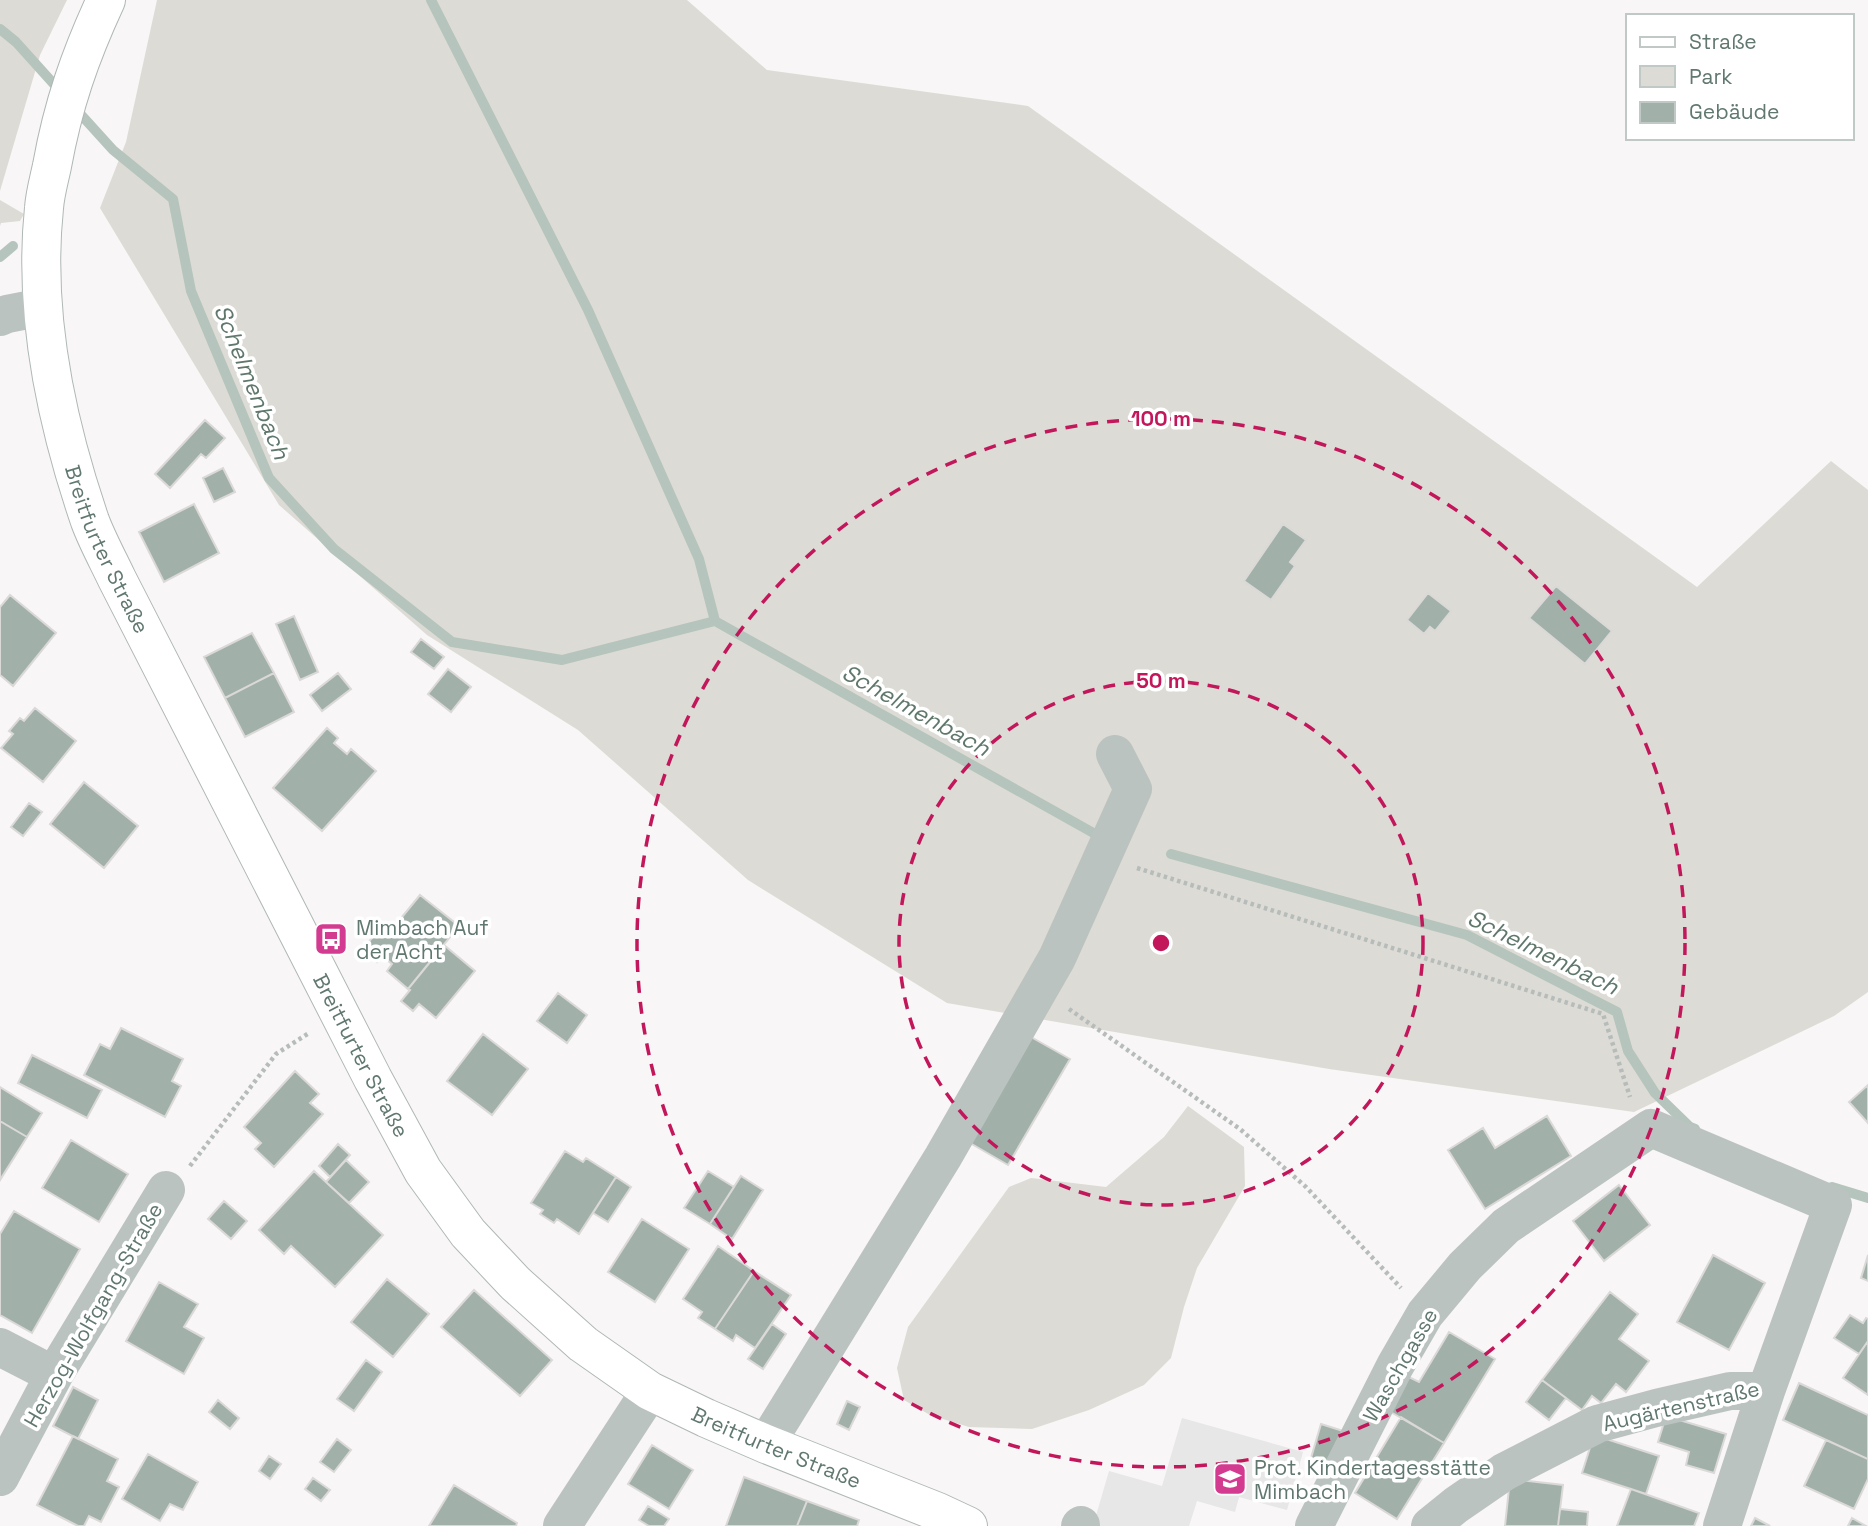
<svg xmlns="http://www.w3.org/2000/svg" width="1868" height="1526" font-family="'Space Grotesk',sans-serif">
	<rect width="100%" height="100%" fill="#f8f6f6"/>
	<path fill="#e6e7e6" d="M1182,1418l121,34 -16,58 -48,-13 -4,15 -38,-11 -8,25h-96l16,-55 53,15z"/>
	<path fill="#dddbd5" d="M0,0h67l-27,55 -40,136z
		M157,0h530l80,70 261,36 669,481 134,-126 37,29v502l-34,24 -200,96 -305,-43 -382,-66 -199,-123 -170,-150 -151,-95 -148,-130 -179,-297 26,-66z
		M0,200l24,14 -4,7 -19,2 -1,3z
		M1188,1106l56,41 1,39 -48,82 -13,39 -13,51 -27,27 -55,25 -57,19 -63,-2 -39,-12 -26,-15 -7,-32 11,-41 101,-140 22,-9 75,9 58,-50z"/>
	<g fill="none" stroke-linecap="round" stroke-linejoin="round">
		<path stroke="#b5c4bc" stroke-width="10" d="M431,0l157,310 111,249 16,62
			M0,29l16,13 45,50
			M74,107l39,43 60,49 18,92 78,187 65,71 118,93 110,18 153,-39 382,214
			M0,257l13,-11
			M1171,854l296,81 150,77 11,39 27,42 35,34 5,2
			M1832,1187l36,11"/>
	</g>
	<path fill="#a2b0aa" stroke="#dad9d8" stroke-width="2" d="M205,420l20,18 -19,20 -5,-4 -31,34 -15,-14z
		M223,468l12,24 -21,10 -11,-24z
		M194,504l25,49 -55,29 -25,-50z
		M1283,524l23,16 -16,22 5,4 -24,34 -27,-19z
		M1556,586l56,45 -27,33 -56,-46z
		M1428,593l23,18 -16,20 -5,-4 -6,7 -17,-14z
		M10,595l46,38 -43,53 -13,-11v-68z
		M294,616l24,56 -18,8 -24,-56z
		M252,633l22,40 -49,25 -21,-41z
		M421,639l23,18 -10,12 -23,-17z
		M448,669l23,18 -20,25 -23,-18z
		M274,673l20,39 -49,25 -20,-39z
		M338,673l13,16 -29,22 -12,-16z
		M35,708l41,33 -33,41 -42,-34 12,-14 -4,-3 11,-13 4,3z
		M327,728l11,10 -4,5 13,11 4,-5 25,22 -54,60 -49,-43z
		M84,782l54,44 -34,42 -54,-44z
		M29,803l13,9 -19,24 -12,-9z
		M420,895l39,31 -51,63 -21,-18 5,-7 -10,-8 -5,6 -15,-12 23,-28 8,6z
		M444,945l31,26 -39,47 -17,-14 -6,7 -12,-10 9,-11 -2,-1z
		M558,993l29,22 -20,28 -30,-22z
		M121,1028l62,31 -11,22 9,5 -16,31 -81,-42 16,-31 10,5z
		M483,1034l45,35 -36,46 -45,-34z
		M1031,1037l39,22 -62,106 -38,-22z
		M32,1055l70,35 -15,28 -69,-35z
		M295,1071l24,23 -9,9 13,11 -49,53 -19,-18 6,-6 -17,-16z
		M1868,1085v38l-19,-21z
		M0,1087l42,26 -15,24 -27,-16z
		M1547,1116l24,40 -86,53 -37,-59 35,-22 12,20z
		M0,1121l27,16 -27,43z
		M71,1140l57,34 -29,48 -57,-34z
		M338,1144l12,11 -20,22 -11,-11z
		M565,1151l18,11 3,-4 30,19 -37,57 -22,-15 -3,4 -14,-9 3,-4 -12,-7z
		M346,1160l23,22 -20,21 -23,-21z
		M314,1171l69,64 -48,52 -44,-41 -7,8 -25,-24z
		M708,1171l26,16 -24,37 -26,-16z
		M741,1176l22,14 -31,49 -22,-15z
		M616,1177l15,10 -23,35 -15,-9z
		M1619,1185l31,40 -46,36 -31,-40z
		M224,1201l23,20 -16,18 -23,-20z
		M14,1211l66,38 -48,84 -32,-18v-81z
		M642,1219l47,30 -34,53 -47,-30z
		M718,1246l36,25 -39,58 -17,-11 4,-6 -19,-13z
		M1713,1255l52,28 -36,67 -52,-28z
		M1868,1255v26l-7,-3z
		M754,1271l37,24 -36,53 -19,-13 -3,6 -18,-12z
		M387,1279l42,35 -36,43 -42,-35z
		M159,1282l39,22 -14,23 20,11 -20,36 -58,-33z
		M474,1290l78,70 -32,36 -79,-69z
		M1610,1292l28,22 -19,25 30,22 -23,31 -10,-8 -15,19 -9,-7 -10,14 -40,-30z
		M1850,1315l13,8 3,-5 2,1v22l-9,13 -25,-16z
		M772,1324l14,10 -23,35 -15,-10z
		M1449,1332l46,27 -51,84 -55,-32 20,-34 10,5z
		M1868,1341v54l-25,-17z
		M366,1360l16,12 -28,39 -17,-12z
		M1542,1380l24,18 -17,22 -23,-18z
		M1799,1383l69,32v44l-85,-39z
		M73,1387l25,13 -20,39 -25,-13z
		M218,1400l21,18 -9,11 -21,-17z
		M847,1401l13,6 -11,23 -12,-6z
		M1666,1416l60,18 -12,39 -28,-8 3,-13 -31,-10z
		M1401,1417l43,26 -47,76 -42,-26z
		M1321,1424l22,7 -9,33 -23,-6z
		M1594,1435l65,21 -13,38 -64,-21z
		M73,1436l45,23 -11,22 12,6 -18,35 -12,-6 -5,10h-6l-41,-21z
		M337,1439l14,11 -17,22 -14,-10z
		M1826,1440l42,19v20l-14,30 -50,-23z
		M652,1445l41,25 -24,39 -41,-25z
		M148,1454l50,28 -15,28 -13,-6 -10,17 -38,-22z
		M269,1456l12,8 -11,15 -11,-8z
		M744,1477l63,24 -10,25h-71z
		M313,1478l17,12 -9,11 -16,-12z
		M1510,1479l53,6 -5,41h-53z
		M454,1485l63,38 -1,3h-87z
		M1631,1489l68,24 -5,13h-77z
		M807,1501l52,19 -2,6h-60z
		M648,1506l21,13 -5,7h-15l-10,-6z
		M1560,1509l28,3 -1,14h-29z
		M1755,1518l15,8h-19z
		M1852,1518l14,8h-18z"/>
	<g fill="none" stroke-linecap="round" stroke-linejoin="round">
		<defs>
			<g id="major">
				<path id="s1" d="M106,0c-26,56 -43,105 -54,166 -3,14 -7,28 -8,42 -11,105 12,214 46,313 7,19 18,39 27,58l256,500 50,92 45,62 47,50 68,61 67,47 56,27 60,26 172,68 30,14"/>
			</g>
		</defs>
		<use href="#major" stroke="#afb8b5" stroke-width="40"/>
		<path stroke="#b6bcba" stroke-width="4.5" stroke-dasharray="3.5 3.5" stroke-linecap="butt" d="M1137,868l466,146 27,83
			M1069,1009l171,120 66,58 95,101
			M190,1166l86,-112 33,-21"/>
		<path stroke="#bbc3c0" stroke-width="38" d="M0,317l7,-3 36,-7
			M0,1347l54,28
			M766,1444l177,-287 114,-199 76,-169 -18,-35
			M0,1477l54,-102 112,-185
			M562,1526l88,-135
			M1080,1526l1,-1
			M1314,1526l81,-160 30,-52 40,-48 41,-40 145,-98 182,77 -67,186h-36l-74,17 -59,16 -93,48 -48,33 -26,21
			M1722,1526l44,-135"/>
		<use href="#major" stroke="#fff" stroke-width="38"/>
	</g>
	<g fill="none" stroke="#c2185b" stroke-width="3.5" stroke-dasharray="12 9">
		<circle cx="1161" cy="943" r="262"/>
		<circle cx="1161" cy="943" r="524"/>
	</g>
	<defs>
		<symbol id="bus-square" viewBox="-11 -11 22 22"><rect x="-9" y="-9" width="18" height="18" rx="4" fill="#d33b90" stroke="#fff"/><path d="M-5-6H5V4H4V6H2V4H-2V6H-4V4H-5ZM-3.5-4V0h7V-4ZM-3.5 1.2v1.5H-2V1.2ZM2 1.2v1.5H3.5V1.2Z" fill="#fff"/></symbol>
		<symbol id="school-square" viewBox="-11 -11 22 22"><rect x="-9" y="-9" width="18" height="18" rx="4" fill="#d33b90" stroke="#fff"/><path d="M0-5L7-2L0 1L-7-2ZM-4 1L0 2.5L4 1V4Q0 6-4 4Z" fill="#fff"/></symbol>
	</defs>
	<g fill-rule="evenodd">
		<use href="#bus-square" x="312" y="920" width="38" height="38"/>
		<use href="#school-square" x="1211" y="1460" width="38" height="38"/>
	</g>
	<g text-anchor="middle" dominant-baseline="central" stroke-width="7" stroke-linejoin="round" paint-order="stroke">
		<g font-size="21" fill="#617870" stroke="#fff">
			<text stroke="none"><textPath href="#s1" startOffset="569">Breitfurter Straße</textPath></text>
			<text stroke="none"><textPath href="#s1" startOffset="1136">Breitfurter Straße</textPath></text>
			<text transform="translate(93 1315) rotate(-60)">Herzog-Wolfgang-Straße</text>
			<text transform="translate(1400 1365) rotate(-60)">Waschgasse</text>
			<text transform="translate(1681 1406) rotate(-13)">Augärtenstraße</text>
			<text stroke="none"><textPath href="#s1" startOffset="1724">Breitfurter Straße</textPath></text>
		</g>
		<g font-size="21" fill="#617870" stroke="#fff" text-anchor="start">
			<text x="356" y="927">Mimbach Auf<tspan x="356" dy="24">der Acht</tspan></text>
			<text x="1254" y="1467">Prot. Kindertagesstätte<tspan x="1254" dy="24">Mimbach</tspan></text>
		</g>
		<g font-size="23" font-style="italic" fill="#60786c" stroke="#fff">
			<text transform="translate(252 382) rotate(68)">Schelmenbach</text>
			<text transform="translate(916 710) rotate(29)">Schelmenbach</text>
			<text transform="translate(1543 952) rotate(26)">Schelmenbach</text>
		</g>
	</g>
	<circle cx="1161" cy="943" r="10" fill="#c2185b" stroke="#fff" stroke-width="3.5"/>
	<g font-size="21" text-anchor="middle" font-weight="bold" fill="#c2185b" stroke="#fff" stroke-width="7" stroke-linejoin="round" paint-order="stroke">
		<text x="1161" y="426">100 m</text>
		<text x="1161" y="688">50 m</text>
	</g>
	<rect x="1626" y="14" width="228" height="126" fill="#ffffff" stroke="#c0c9c6" stroke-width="2"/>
	<rect x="1640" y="37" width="35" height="10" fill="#ffffff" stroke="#c0c9c6" stroke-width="2"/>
	<text x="1689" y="49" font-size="21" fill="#617870">Straße</text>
	<rect x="1640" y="66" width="35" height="21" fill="#dddbd5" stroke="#c0c9c6" stroke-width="2"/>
	<text x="1689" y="84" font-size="21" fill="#617870">Park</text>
	<rect x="1640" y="102" width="35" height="21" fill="#a2b0aa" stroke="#c0c9c6" stroke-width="2"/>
	<text x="1689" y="119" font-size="21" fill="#617870">Gebäude</text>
</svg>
